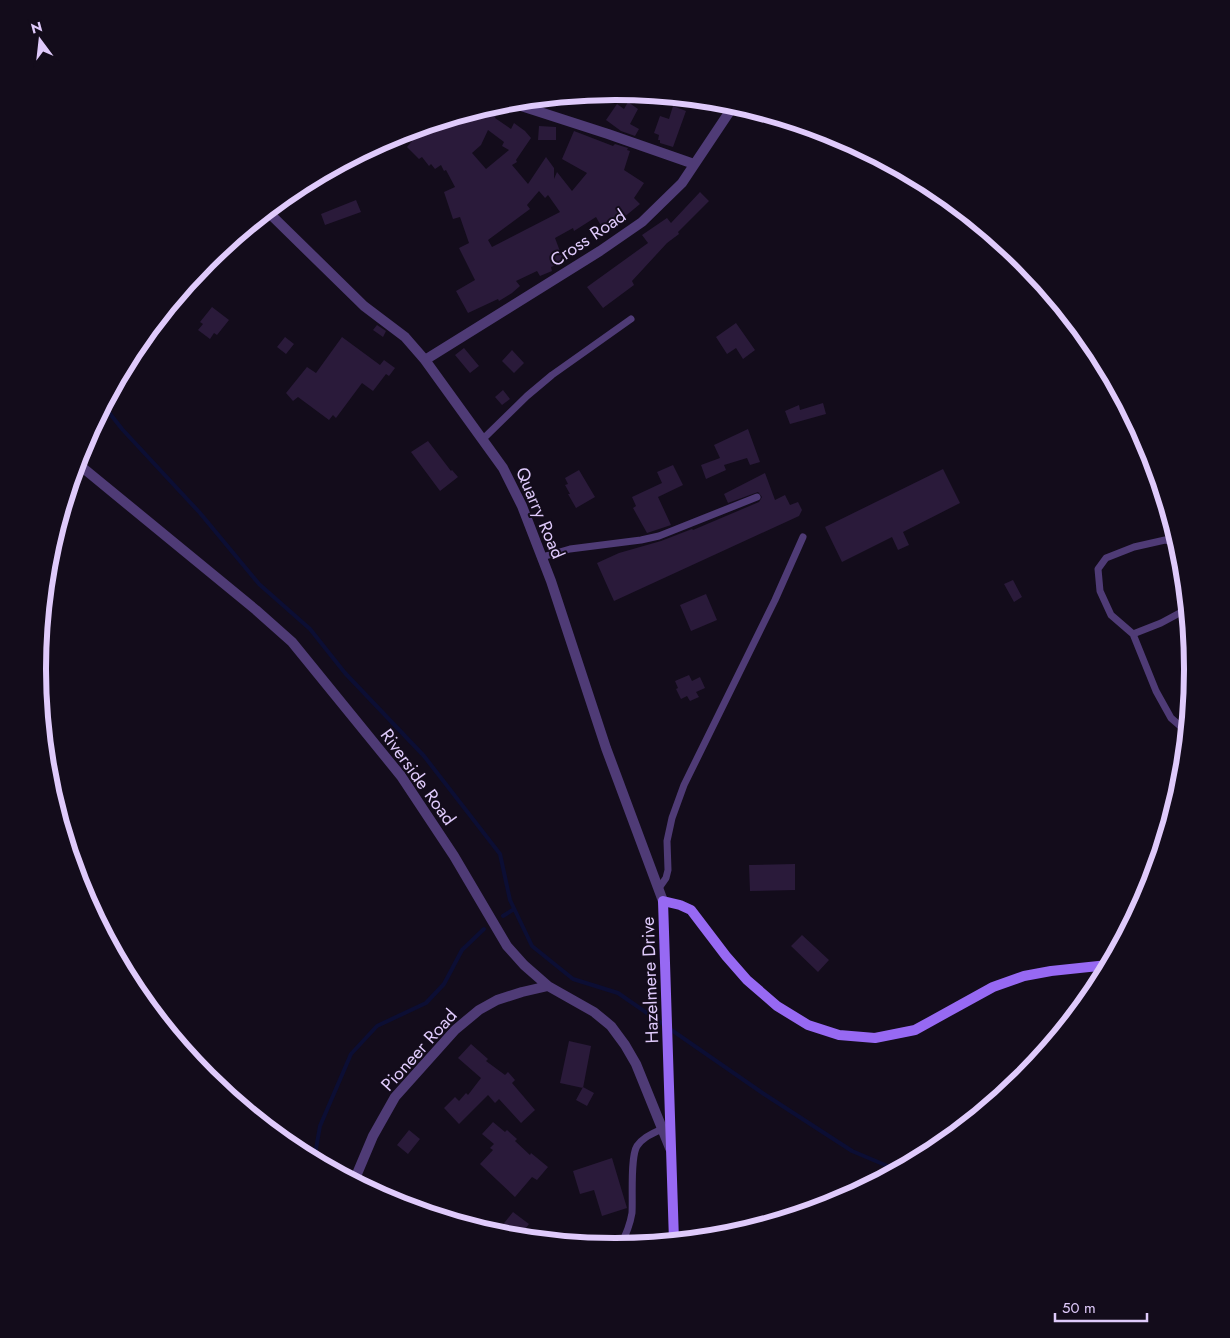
<svg xmlns="http://www.w3.org/2000/svg" width="1230" height="1338" font-family="Jost,sans-serif">
	<rect width="100%" height="100%" fill="#130c1b"/>
	<g fill="none" stroke-linecap="round" stroke-linejoin="round">
		<path stroke="#0c0e34" stroke-width="4" d="M104,406l18,23 78,84 59,71 51,45 35,44 79,83 76,98 10,46 22,46 41,33 45,14 146,101 88,57 45,19
			M503,916l11,-7
			M314,1160l6,-34 31,-72 26,-28 49,-23 18,-19 18,-34 22,-21"/>
	</g>
	<path fill="#2a1a3a" fill-rule="evenodd" d="M628,102l10,7 -8,15 9,5 -4,7 -14,-5 -15,-11 11,-16 7,5z
		M490,106l8,3 -3,9 16,11 3,-6 11,8 6,7 -15,22 1,2 -5,3 16,19 18,-27 8,11v11l3,-7 15,19 15,-18 -25,-14 12,-28 39,15 2,-2 13,4 -1,2 3,1 -6,19 20,13 -10,15 6,6 -23,19 -13,8 -8,-14 -22,14 -1,-3 -18,10 9,24 -13,5 1,4 -12,5 -3,-5 -21,10 4,5 -8,7 -13,8 -1,-2 -30,14 -12,-22 19,-11 -16,-32 10,-5 -9,-26 -7,2 -9,-27 11,-5 -9,-17 -2,1 -3,-6 -6,4 -4,-5 -2,2 -7,-9 -3,2 -12,-12 5,-6 -10,-8 64,-19 13,6 5,-12zM488,130l16,12 -2,4 7,4 -23,19 -14,-16 9,-8zM539,191l6,7 3,-3 12,17 -68,35 -4,-7 42,-31 -3,-4z
		M673,106l13,5 -13,36 -13,-4v-3h-2l1,-5 -5,-2 6,-17 9,3z
		M539,126l17,1v13h-18z
		M700,192l9,9 -31,31 1,2 -12,9 -35,38 2,4 -31,23 -16,-21 61,-44 -6,-8 25,-17 4,5z
		M356,200l5,12 -36,13 -4,-11z
		M212,307l17,13 -12,15 -3,-2 -4,6 -12,-9 5,-6 -3,-2z
		M736,323l19,27 -12,9 -7,-11 -9,6 -11,-17z
		M377,325l9,6 -3,6 -10,-7z
		M285,337l9,7 -8,10 -9,-7z
		M342,337l38,28 4,-5 11,8 -6,8 -3,-2 -13,17 -11,-8 -26,35 -3,-3 -4,5 -31,-23 -5,4 -7,-8 21,-26 9,6z
		M464,348l15,18 -9,7 -15,-18z
		M512,350l12,13 -10,10 -12,-12z
		M503,390l7,9 -8,6 -7,-8z
		M823,403l3,11 -36,10 -5,-13 14,-6 1,5z
		M748,429l12,33 -10,3 -3,-7 -23,7 2,5 -20,9 -5,-14 19,-7 -6,-13z
		M428,441l23,30 1,-1 6,7 -18,14 -29,-39z
		M673,465l10,20 -25,12 13,28 -24,8 -14,-25 3,-2 -4,-9 30,-14 -5,-11z
		M943,469l17,34 -57,29 6,13 -11,5 -6,-13 -50,25 -17,-35z
		M579,470l16,27 -19,11 -8,-14h2l-5,-9 3,-1 -3,-6z
		M765,473l10,27 10,-5 5,10 8,-3 4,8 -3,6 -185,85 -17,-38 22,-10 42,-12 31,-12 1,1 66,-28 3,-5 -4,-5 -30,11 -4,-9z
		M1013,580l9,17 -8,5 -10,-18z
		M706,594l11,26 -26,11 -11,-26z
		M689,675l3,6 8,-4 5,11 -9,4 3,5 -9,4 -3,-5 -6,3 -5,-10 2,-1 -3,-7z
		M795,864v26l-45,1 -1,-26z
		M802,935l27,25 -11,12 -27,-26z
		M569,1041l22,5 -8,42 -23,-5z
		M471,1044l17,15 -2,2 19,14 3,-3 7,8 -3,3 23,27 -14,13 -22,-24 -4,4 -7,-8 -29,29 -15,-16 11,-11 4,4 7,-8 2,2 13,-17 -23,-20z
		M583,1087l11,6 -7,13 -11,-6z
		M493,1122l12,10 2,-2 10,9 -2,2 15,14 1,-2 17,14 -11,13 -5,-3 -17,20 -35,-33 13,-14 -3,-2 4,-4 -12,-10z
		M409,1130l11,9 -12,15 -11,-9z
		M612,1158l15,50 -25,8 -8,-26 -14,4 -7,-23z
		M513,1212l16,12 -10,13 -23,-4z"/>
	<g fill="none" stroke-linecap="round" stroke-linejoin="round">
		<path stroke="#4f3b76" stroke-width="7" d="M483,439l44,-43 25,-21 79,-56
			M1177,543l-12,-3 -31,7 -28,11 -8,11 2,22 11,24 22,19 23,57 15,27 15,13
			M542,557l28,-8 71,-9 18,-4 98,-39
			M1133,634l28,-11 26,-14
			M659,888l7,-10 2,-8 -1,-29 5,-23 12,-33 91,-185 28,-63
			M620,1246c6,-11 10,-21 12,-33 1,-15 -2,-56 5,-67 6,-9 15,-12 25,-17"/>
		<path stroke="#4f3b76" stroke-width="10" d="M509,102l99,32 86,30
			M267,211l97,95 41,31 20,23 78,108 19,38 29,75 55,167 57,153
			M425,360l175,-109 42,-29 40,-39 52,-78
			M77,463l179,147 36,32 109,134 53,80 53,90 17,19 24,21 46,26 17,14 14,19 11,19 34,84
			M354,1181l19,-45 22,-39 60,-67 24,-20 18,-10 25,-8 26,-6"/>
		<path stroke="#9769f3" stroke-width="10" d="M674,1241l-11,-340 17,4 11,5 35,46 21,24 30,26 31,19 31,10 36,3 40,-8 78,-43 31,-11 27,-5 57,-6"/>
	</g>
	<g text-anchor="middle" dominant-baseline="central" stroke-width="4" stroke-linejoin="round" paint-order="stroke">
		<g font-size="18" fill="#dfcafb" stroke="#130c1b">
			<text transform="translate(588 238) rotate(-34)">Cross Road</text>
			<text transform="translate(540 513) rotate(67)">Quarry Road</text>
			<text transform="translate(418 777) rotate(54)">Riverside Road</text>
			<text transform="translate(650 980) rotate(-92)">Hazelmere Drive</text>
			<text transform="translate(419 1050) rotate(-48)">Pioneer Road</text>
		</g>
	</g>
	<path d="M0 0H1230V1338H0ZM46 669a569 569 0 1 1 1138 0a569 569 0 1 1-1138 0Z" fill="#130c1b" fill-rule="evenodd"/>
	<path fill="none" stroke="#dfcafb" stroke-width="6" d="M46 669a569 569 0 1 1 1138 0a569 569 0 1 1-1138 0Z"/>
	<g transform="translate(40 40) rotate(345)" stroke="#130c1b" stroke-width="4" paint-order="stroke">
	<path d="M0-4L9 19L0 12L-9 19Z" fill="#dfcafb"/>
	<text y="-8" font-size="14" font-weight="bold" text-anchor="middle" fill="#dfcafb">N</text>
	</g>
	<path d="M1055 1313v8h92v-8" fill="none" stroke="#dfcafb" stroke-width="2.5"/>
	<text x="1062" y="1313" font-size="15" fill="#dfcafb" stroke="#130c1b" stroke-width="4" paint-order="stroke">50 m</text>
</svg>
